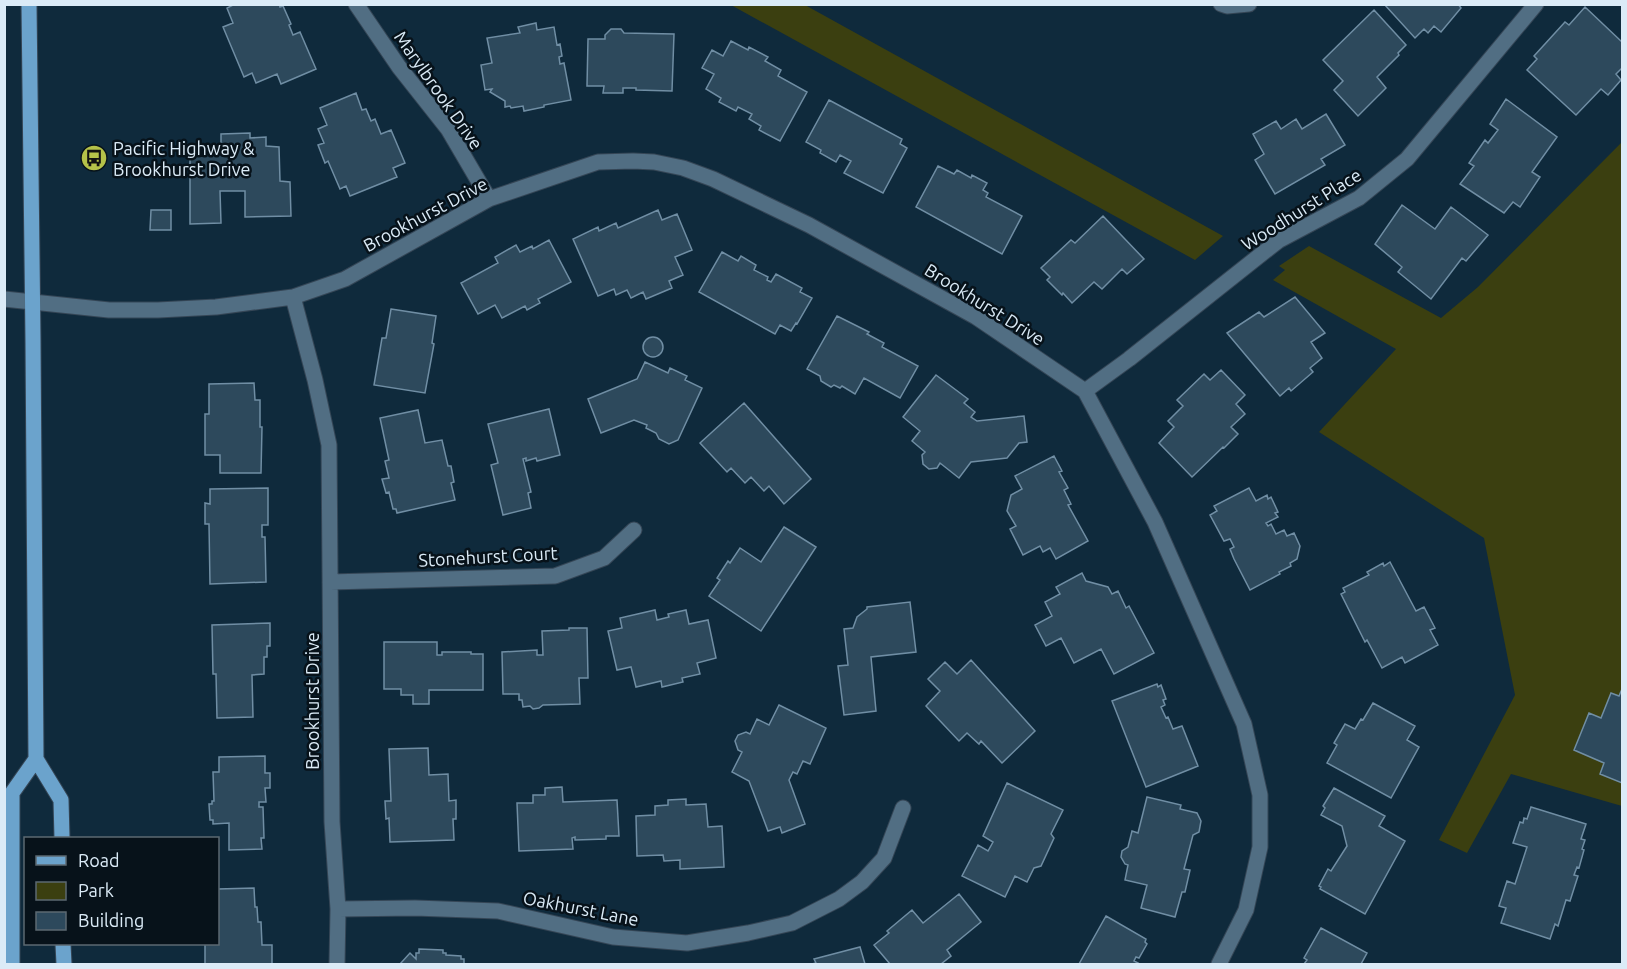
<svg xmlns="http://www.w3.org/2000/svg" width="1627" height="969" font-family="Ubuntu,sans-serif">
	<rect width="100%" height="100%" fill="#0f2a3c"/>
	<path fill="#3b3f10" d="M731,5h74l418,231 -28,24z
		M1622,142v664l-111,-32 -44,79 -28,-13 76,-145 -31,-157 -165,-106 77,-83 -123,-69 12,-10 -6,-4 30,-20 132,72 37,-31z"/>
	<path fill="#2d495c" stroke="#708ea4" stroke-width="1.5" d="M235,4h44l1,3 3,-1 8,18 -2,1 4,10 7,-3 16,37 -35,15 -4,-10 -21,9 -4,-10 -8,4 -21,-50 10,-4 -6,-15z
		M1384,4h74l3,4 -20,24 -7,-6 -6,7 -4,-4 -9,9z
		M1585,7l37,35v26l-6,6 5,6 -13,15 -7,-6 -25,26 -49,-45 10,-11 -3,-3 31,-34 4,3z
		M1374,10l32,35 -8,8 1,2 -22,22 9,11 -28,28 -24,-26 9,-9 -20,-21z
		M536,23l1,7 17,-3 3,18 3,-1 2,12 -3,1 1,7 4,-1 7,37 -27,5v2l-20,4 -1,-5 -12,2 -1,-2 -5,1v-6l-15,-9 2,-3 -7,1 -4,-25 11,-2 -5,-25 33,-5 -2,-6z
		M611,29h10l3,4 50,1 -2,57 -36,-1v-2h-13v5h-20l1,-7h-17l1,-47h17v-4z
		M731,41l17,9 1,-3 19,10 -3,4 16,9 -3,6 29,16 -27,49 -21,-11 2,-4 -12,-7 3,-5 -14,-7 -2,4 -17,-9 2,-4 -15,-9 8,-15 -12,-6 10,-18 11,6z
		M356,93l6,17 4,-1 5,12 4,-2 6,15 10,-4 14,33 -12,5 4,9 -47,19 -4,-10 -6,3 -12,-28 -3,2 -7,-18 6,-2 -6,-14 9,-4 -7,-17z
		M1506,99l51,38 -25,35 8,5 -20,30 -7,-5 -9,11 -44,-29 14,-18 -5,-3 16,-23 3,3 10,-13 -8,-6z
		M829,100l73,39 -2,5 7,4 -24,45 -39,-20 7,-12 -11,-6 -4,7 -16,-9 1,-3 -15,-8z
		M1326,114l19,31 -24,14 4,6 -50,29 -20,-34 9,-6 -11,-20 23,-13 5,8 15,-10 6,10z
		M250,133v5l16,-1v9l13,1 1,34 10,1 1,34 -46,1v-26h-25l1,32 -31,1v-76l31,-2v-12z
		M938,166l16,8 3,-4 14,8 1,-3 15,8 -4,7 5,3 -2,4 36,19 -20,38 -86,-47z
		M1402,205l33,24 16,-22 37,28 -22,26 -4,-3 -31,41 -33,-27 4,-5 -27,-23z
		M151,210h20v20h-21z
		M658,210l4,10 15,-6 15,36 -17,7 8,18 -14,6 3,7 -26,11 -3,-7 -12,6 -4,-8 -11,5 -2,-6 -16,7 -25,-57 25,-12 1,4 17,-8 2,5z
		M1103,216l41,43 -17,15 -5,-5 -20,20 -8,-7 -22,21 -9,-10 -1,2 -15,-15 3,-3 -9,-9 30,-28 4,3z
		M549,240l22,42 -33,17 2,4 -13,7 -2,-4 -23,12 -7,-13 -17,9 -17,-31 37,-20 -3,-6 21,-12 4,7 12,-6 1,3z
		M722,252l16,9 3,-5 15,9 -2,5 14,7 -1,3 4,2 5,-8 26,14 -2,4 12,6 -15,26 -1,-1 -5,8 -11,-6 -5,9 -76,-42z
		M1295,297l30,36 -14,9 11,16 -12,10 3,4 -22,19 -2,-3 -9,8 -53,-63 32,-21 5,5z
		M391,309l45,7 -4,27 2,1 -9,49 -51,-8 8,-47h4z
		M837,316l32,16 -2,2 17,9 -2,4 36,19 -18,32 -36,-20 -9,16 -13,-8 -2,2 -6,-3 -3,2 -10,-6 -1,-5 -13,-7z
		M643 347a10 10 0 1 1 20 0a10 10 0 1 1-20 0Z
		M645,362l23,11 2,-5 17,8 -2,4 17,8 -24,52 -9,4 -10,-5 -3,-6 -10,-5 1,-3 -13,-5 -33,13 -13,-34 49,-20z
		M1221,370l24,25 -9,9 9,10 -14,13 7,7 -14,14 -1,-1 -31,30 -33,-34 15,-16 -6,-6 15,-15 -6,-6 27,-26 6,6z
		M936,375l32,24 -4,4 11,9 -4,5 6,4 47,-5 3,26 -8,1 -12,15 -36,4 -12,16 -19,-15 -3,5 -8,1 -6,-5 -1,-9 3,-3 -13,-11 8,-10 -17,-14z
		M254,383l1,17h5v27h2l-1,46h-41v-18h-15v-41h4v-30z
		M744,403l67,76 -27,25 -15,-18 -5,5 -13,-14 -6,6 -14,-15 -4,4 -27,-29z
		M549,409l11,46 -23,6 -1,-3 -10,3v-3l-3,1 8,33 -3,1 3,15 -28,7 -12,-50 7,-2 -10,-39z
		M418,410l7,33 17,-3 6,26h3l3,16 -3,1 4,17 -58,13 -1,-4h-3l-4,-17 -3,1 -4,-14 7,-1 -4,-17 4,-1 -9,-42z
		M1054,456l8,15 -3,1 9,16 -4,2 7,14 -3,1 20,36 -32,18 -6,-11 -7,4 -3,-6 -17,9 -13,-26 6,-3 -9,-15 4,-16 11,-6 -7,-13z
		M268,488v37h-6v12h3l1,45 -56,2 -1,-60h-4v-21l5,1v-15z
		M1249,488l7,13 11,-6 1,4 3,-2 7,15 -3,1 3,4 -12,6 2,3 3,-2 5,10 8,-4 3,6 7,-3 6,13 -3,13 -7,4 1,3 -12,6 1,2 -30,16 -16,-31 -4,-10 4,-2 -4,-8 -6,2 -14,-26 7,-4 -3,-5z
		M784,527l32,20 -55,84 -52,-35 11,-16 -3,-2 11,-17 2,2 10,-15 21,14z
		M1390,562l26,49 8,-4 11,21 -5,2 8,15 -33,18 -3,-6 -20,11 -15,-28 -2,2 -24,-48 4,-2 -2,-4 26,-13 -2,-3 16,-9 1,3z
		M1082,573l4,8 22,6 4,7 6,-3 8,17 3,-2 25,47 -40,21 -13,-25 -27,14 -13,-25 -15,8 -11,-21 17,-9 -7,-14 15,-8 -4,-7z
		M910,602l6,50 -45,5 5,54 -32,4 -6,-49 10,-1 -4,-36 9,-1 4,-11 10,-8v-2z
		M655,610l2,10 12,-3 -1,-3 18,-4 3,14 19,-4 8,38 -19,5 3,11 -18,4 1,4 -21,5 -1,-6 -25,6 -5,-20 -14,3 -9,-39 14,-3 -2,-10z
		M270,623v23h-3v11h-3v17l-12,1 1,42 -36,1 -1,-44h-3l-1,-49z
		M569,628h18l1,50h-9l1,26 -37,1 -4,3 -6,1 -3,-3 -7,1 -1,-7h-3v-6h-16l-1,-42 35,-2v5h6l-1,-24 27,-1z
		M384,642h53v13h5v-3h29v2h12v36h-54v14h-16v-9h-12v-6h-17z
		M971,660l64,71 -33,32 -21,-22 -2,3 -12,-11 -8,8 -33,-35 14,-15 -12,-12 17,-17 12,12z
		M1157,684l1,3 3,-2 5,14 -3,1 2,5 -4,2 5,11 2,-1 5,12 9,-3 16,40 -52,21 -34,-86z
		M1622,689v94l-22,-9 4,-11 -30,-13 15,-37 12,5 10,-25 8,3z
		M1373,703l42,23 -8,14 12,7 -28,51 -64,-35 10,-18 -3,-2 11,-19 10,5 6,-10 2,1z
		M779,705l47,23 -16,36 -7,-3 -6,13 -4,-2 -4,8 16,44 -23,9 -2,-6 -12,4 -19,-50 -17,-9 10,-20 -4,-2 -3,-9 3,-6 8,-3 4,2 7,-15 12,6z
		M428,748l1,27 19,-1 1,27 7,-1v19h-3l1,21 -64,2 -1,-24 -3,1 -1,-18h6l-2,-52z
		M265,756v17h5v15h-5l1,14h-7v5h4l1,31h-3l1,11 -33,1v-27l-16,1v-4h-3l-1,-16h3v-3h2l-1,-29h6v-15z
		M1007,783l56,27 -12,24 3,4 -13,28 -7,2 -7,14 -12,-6 -10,21 -43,-21 16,-31 10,6 5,-9 -10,-6z
		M562,787l1,15 54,-2 2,36h-13v3l-31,1v-3l-3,1 1,11 -54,2 -2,-48h16v-8h12v-7z
		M1334,788l51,28 -6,10 26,15 -40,73 -45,-25 1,-2 -2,-1 9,-17 3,2 16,-25 -5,-20 -21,-11 4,-7 -2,-2z
		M1147,797l34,8 -1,4 17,4 4,8 -2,11 -6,3 -9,34 6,1 -5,22h-3l-7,25 -34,-9 6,-23 -22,-5 3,-15 -3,-1 -4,-7 1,-6 6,-4 4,-16 6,2z
		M686,799v6l20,-1 2,23 14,-1 2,41 -44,2v-9l-16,1 -1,-6 -26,1 -1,-40 19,-1v-9l13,-1v-5z
		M1531,807l55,17 -5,15 4,1 -3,9 2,1 -5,18 -2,-1 -3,8 4,1 -8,25 -4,-1 -8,26 -3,-2 -5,15 -49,-16 5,-15 -7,-2 8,-25 8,3 12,-37 -14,-4 7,-21 3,1 1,-5 3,1z
		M254,888l1,19h2l1,15h3l1,23h10v19h-67v-20h13v-55z
		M959,894l22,28 -34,28 4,6 -10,8h-51l-16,-19 15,-12 -2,-2 25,-21 11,13z
		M1106,916l40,23 -1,3 2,2 -8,14 -3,-1 -2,4 4,2 -1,1h-58z
		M1321,928l46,25 -6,11h-57l3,-4 -3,-2z
		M860,947l5,17h-53l4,-1 -2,-4z
		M419,949l24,1v3h3v2l15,1v3h3v5h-64l10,-11 6,6v-6h3z"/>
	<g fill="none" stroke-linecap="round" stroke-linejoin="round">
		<defs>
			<path id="street" d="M356,4l43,63 49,62 41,70
				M1221,4l6,2 22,-2
				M293,297l22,83 14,65 3,377 6,87 -1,55
				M4,299l105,11h49l58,-3 77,-10 52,-18 144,-80 109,-37 35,-1 21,1 29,6 30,11 96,46 167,92 109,74 70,131 89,202 16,71v52l-14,63 -27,54
				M1085,391l44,-32 149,-118 81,-43 48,-39 129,-155
				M330,582l225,-6 49,-18 30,-28
				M338,909l77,-1 83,3 115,26 74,6 61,-10 44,-10 47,-24 23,-17 22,-24 19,-50"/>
			<path id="primary" d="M29,4l4,337 3,418 25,41 1,38
				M63,944l1,20
				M12,964v-171l24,-34"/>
		</defs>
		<use href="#street" stroke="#354656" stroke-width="17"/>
		<use href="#primary" stroke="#354656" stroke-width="17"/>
		<use href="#street" stroke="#516e83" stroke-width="15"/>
		<use href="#primary" stroke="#6ba3cc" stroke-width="15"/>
	</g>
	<defs>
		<symbol id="bus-disc" viewBox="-11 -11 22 22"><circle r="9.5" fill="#b5c249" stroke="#07121a"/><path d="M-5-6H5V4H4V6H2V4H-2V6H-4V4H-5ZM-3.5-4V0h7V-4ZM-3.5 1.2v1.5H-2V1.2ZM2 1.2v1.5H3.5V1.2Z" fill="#111"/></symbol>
	</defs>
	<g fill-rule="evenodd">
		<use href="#bus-disc" x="79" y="143" width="30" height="30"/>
	</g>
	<g text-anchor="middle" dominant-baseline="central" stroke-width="5" stroke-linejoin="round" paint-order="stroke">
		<g font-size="18" fill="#dbebf7" stroke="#07121a">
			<text transform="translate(439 90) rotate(55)">Marylbrook Drive</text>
			<text transform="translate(1301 209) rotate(-32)">Woodhurst Place</text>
			<text transform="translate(425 214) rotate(-28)">Brookhurst Drive</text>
			<text transform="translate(985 304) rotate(32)">Brookhurst Drive</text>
			<text transform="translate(488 556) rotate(-3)">Stonehurst Court</text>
			<text transform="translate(312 701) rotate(-90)">Brookhurst Drive</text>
			<text transform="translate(581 908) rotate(11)">Oakhurst Lane</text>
		</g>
		<g font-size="18" fill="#dbebf7" stroke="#07121a" text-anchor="start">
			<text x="113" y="148">Pacific Highway &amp;<tspan x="113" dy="21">Brookhurst Drive</tspan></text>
		</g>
	</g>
	<rect width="1627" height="969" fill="none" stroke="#dbebf7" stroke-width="12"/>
	<rect x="24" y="837" width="195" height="108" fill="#07121a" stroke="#5c6972" stroke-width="1.5"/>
	<rect x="36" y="856" width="30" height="9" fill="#6ba3cc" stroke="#5c6972" stroke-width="1.5"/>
	<text x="78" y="867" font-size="18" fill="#dbebf7">Road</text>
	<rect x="36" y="882" width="30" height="18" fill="#3b3f10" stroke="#5c6972" stroke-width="1.5"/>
	<text x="78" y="897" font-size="18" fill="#dbebf7">Park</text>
	<rect x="36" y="912" width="30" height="18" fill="#2d495c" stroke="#5c6972" stroke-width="1.5"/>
	<text x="78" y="927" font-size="18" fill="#dbebf7">Building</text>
</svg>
